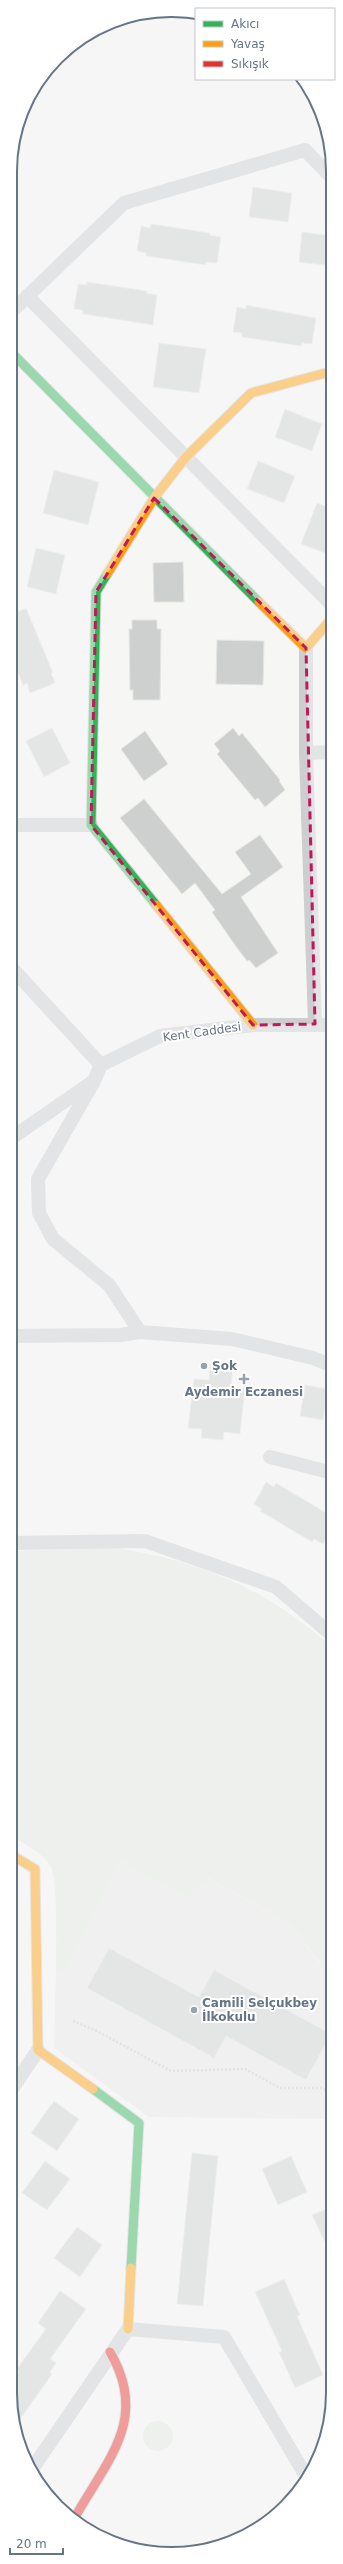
<svg xmlns="http://www.w3.org/2000/svg" width="343" height="2564" font-family="'DejaVu Sans',sans-serif">
	<rect width="100%" height="100%" fill="#f6f6f5"/>
	<path fill="#e6e8e7" d="M120,1861l67,37 20,-20 83,45 30,41 13,-7v162l-184,-2 -95,-69 2,-76h9z"/>
	<path fill="#e5e9e3" d="M117,1548c87,14 149,41 216,100v167l-3,7 3,9v126l-12,7 -31,-41 -82,-45 -21,20 -67,-37 -55,111h-9c0,-20 2,-91 -5,-105 -7,-14 -28,-23 -41,-32v-284z
		M143 2436a15 15 0 1 1 30 0a15 15 0 1 1-30 0Z"/>
	<path fill="#ced0d0" stroke="#e5e5e4" d="M253,187l39,6 -4,29 -39,-5z
		M151,224l59,9v2l11,2 -4,26 -11,-1v3l-60,-9v-3l-9,-2 4,-25 9,2z
		M302,232l31,4v30l-34,-4z
		M87,282l60,9v2l10,2 -4,30 -70,-11v-4l-9,-1 4,-25 9,1z
		M246,305l70,13 -4,26 -10,-1 -1,3 -59,-9v-4l-9,-1 4,-25 9,2z
		M159,343l47,6 -7,44 -46,-6z
		M285,409l37,15 -10,27 -37,-14z
		M258,461l37,15 -11,27 -37,-14z
		M54,470l45,12 -11,43 -45,-12z
		M317,503l16,6v47l-32,-12z
		M36,548l29,7 -9,39 -29,-7z
		M183,562l1,40h-30l-1,-39z
		M26,608l27,65h-2l4,10 -25,10 -3,-10 -4,2 -13,-32v-38z
		M132,620h25v9h4l-1,71h-27v-10h-3l-1,-61h3z
		M217,640l47,1 -1,44 -47,-1z
		M52,728l18,35 -26,14 -18,-36z
		M233,728l6,8 3,-3 38,47 -1,1 6,9 -20,17 -7,-9 -3,2 -38,-46 3,-3 -6,-7z
		M145,731l23,33 -24,17 -23,-32z
		M144,799l78,95 29,-20 -16,-22 25,-17 23,32 -42,30 37,56 -22,15 -7,-8 -2,1 -12,-16 -23,-33 3,-2 -20,-27 -13,11 -62,-76z
		M211,1361l22,3 -2,23 14,1 -5,46 -16,-2 -1,8 -22,-2 1,-9 -14,-1 6,-49 15,1z
		M305,1385l23,4 -5,31 -23,-4z
		M266,1482l8,5 2,-4 52,31 -1,2 6,3v9l-10,16 -9,-5 -2,3 -52,-31 2,-2 -8,-5z
		M109,1948l90,49 15,-27 117,64 -25,46 -80,-44 -12,22 -127,-70z
		M54,2101l25,18 -22,32 -26,-18z
		M192,2153l26,3 -15,150 -26,-2z
		M291,2156l16,36 -29,13 -16,-36z
		M45,2161l25,18 -23,31 -25,-17z
		M333,2206v53l-21,-44z
		M77,2227l25,18 -22,32 -26,-19z
		M284,2279l16,36 -3,1 26,59 -28,13 -16,-36 3,-1 -27,-59z
		M60,2291l26,18 -36,50 6,4 -6,9 2,2 -36,51 -6,-41 9,-12 -3,-2 30,-41 -8,-6z"/>
	<g fill="none" stroke-linecap="round" stroke-linejoin="round">
		<defs>
			<path id="fast" d="M10,351l249,251
				M107,574l-11,18 -5,233 65,80
				M93,2089l46,34 -8,145"/>
			<path id="slow" d="M107,574l47,-76 32,-41 65,-64 82,-22
				M259,602l47,46 27,-31
				M156,905l97,120
				M10,1854l25,15 3,181 55,39
				M128,2329l3,-61"/>
			<path id="jam" d="M74,2519c32,-58 76,-99 36,-167"/>
		</defs>
		<use href="#fast" stroke="#d2d4d4" stroke-width="11"/>
		<use href="#slow" stroke="#d2d4d4" stroke-width="11"/>
		<use href="#jam" stroke="#d2d4d4" stroke-width="11"/>
		<path stroke="#cbcccc" stroke-width="2.5" stroke-dasharray="2 2" stroke-linecap="butt" d="M73,2021l22,9 76,41 74,-2 35,19h43l10,10"/>
		<path stroke="#cdced0" stroke-width="14" d="M27,296l306,310
			M10,313l114,-110 181,-53 28,29
			M306,648v105l9,271
			M306,753l27,-1
			M10,825h81
			M10,966l91,99
			M10,1139l84,-58 7,-16 59,-29 93,-11h80
			M140,1332l92,7 81,19 20,8
			M10,1336l110,-1 20,-3 -31,-47 -56,-46 -14,-26 -1,-34 56,-98
			M270,1457l63,16
			M10,1543l135,-2 131,46 57,49
			M10,2092l28,-42
			M32,2469l96,-140 96,8 79,134 8,-1"/>
		<use href="#fast" stroke="#30b455" stroke-width="9"/>
		<use href="#slow" stroke="#ff9f0a" stroke-width="9"/>
		<use href="#jam" stroke="#e5322d" stroke-width="9"/>
	</g>
	<path d="M0 0H343V2564H0ZM154,498l152,150 9,376 -62,1 -162,-200 5,-233z" fill="#f6f6f5" fill-opacity=".55" fill-rule="evenodd"/>
	<path fill="none" stroke="#c2185b" stroke-width="3" stroke-dasharray="8 5" stroke-linejoin="round" d="M154,498l152,150 9,376 -62,1 -162,-200 5,-233z"/>
	<g fill="#98a2ac" stroke="#fff" stroke-width="1.5">
		<circle cx="204" cy="1366" r="4"/>
		<path d="M242 1373h4v4h4v4h-4v4h-4v-4h-4v-4h4z"/>
		<circle cx="194" cy="2010" r="4"/>
	</g>
	<g text-anchor="middle" dominant-baseline="central" stroke-width="4" stroke-linejoin="round" paint-order="stroke">
		<g font-size="12" fill="#667485" stroke="#fff">
			<text transform="translate(202 1032) rotate(-8)">Kent Caddesi</text>
		</g>
		<g font-size="12" font-weight="bold" fill="#667485" stroke="#fff" text-anchor="start">
			<text x="212" y="1366">Şok</text>
			<text x="244" y="1392" text-anchor="middle">Aydemir Eczanesi</text>
			<text x="202" y="2003">Camili Selçukbey<tspan x="202" dy="14">İlkokulu</tspan></text>
		</g>
	</g>
	<path d="M0 0H343V2564H0ZM171 17H172A154 154 0 0 1 326 171V2393A154 154 0 0 1 172 2547H171A154 154 0 0 1 17 2393V171A154 154 0 0 1 171 17Z" fill="#fff" fill-rule="evenodd"/>
	<path fill="none" stroke="#667485" stroke-width="2" d="M171 17H172A154 154 0 0 1 326 171V2393A154 154 0 0 1 172 2547H171A154 154 0 0 1 17 2393V171A154 154 0 0 1 171 17Z"/>
	<rect x="195" y="8" width="140" height="72" fill="#ffffff" stroke="#c2c7ce"/>
	<rect x="203" y="21" width="20" height="6" fill="#30b455" stroke="#c2c7ce"/>
	<text x="231" y="28" font-size="12" fill="#667485">Akıcı</text>
	<rect x="203" y="41" width="20" height="6" fill="#ff9f0a" stroke="#c2c7ce"/>
	<text x="231" y="48" font-size="12" fill="#667485">Yavaş</text>
	<rect x="203" y="61" width="20" height="6" fill="#e5322d" stroke="#c2c7ce"/>
	<text x="231" y="68" font-size="12" fill="#667485">Sıkışık</text>
	<path d="M10 2548v6h53v-6" fill="none" stroke="#667485" stroke-width="2"/>
	<text x="16" y="2548" font-size="12" fill="#667485" stroke="#ffffff" stroke-width="3" paint-order="stroke">20 m</text>
</svg>
